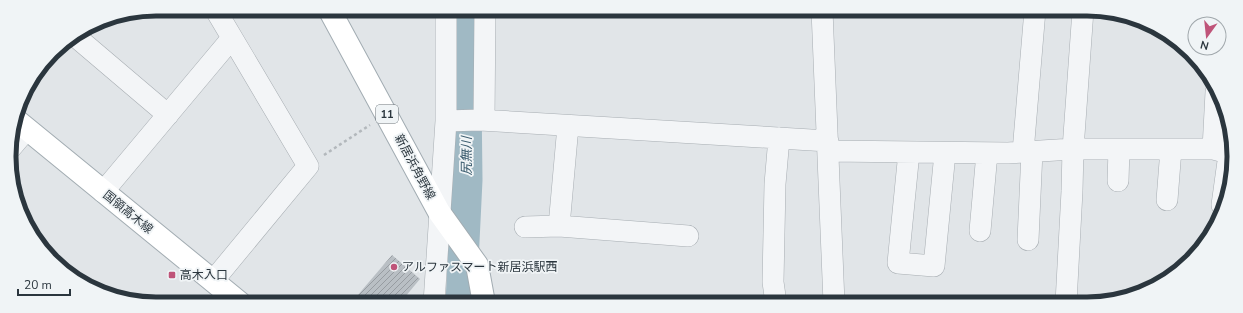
<svg xmlns="http://www.w3.org/2000/svg" width="1243" height="313" font-family="'Nunito Sans','Noto Sans JP',sans-serif">
	<defs>
		<pattern id="building-hatch" width="6" height="6" patternUnits="userSpaceOnUse"><rect width="6" height="6" fill="#b9bfc4"/><path d="M-1 1l2-2M0 6l6-6M5 7l2-2" fill="none" stroke="#979ca1"/></pattern>
	</defs>
	<rect width="100%" height="100%" fill="#e1e5e8"/>
	<g fill="none" stroke-linecap="round" stroke-linejoin="round">
		<path stroke="#a0b9c4" stroke-width="31" d="M461,303l6,-123 -1,-83v-88"/>
	</g>
	<path fill="url(#building-hatch)" d="M392,255l28,24 -20,24h-49z"/>
	<g fill="none" stroke-linecap="round" stroke-linejoin="round">
		<defs>
			<path id="minor" d="M822,10l12,293
				M75,36l93,79
				M484,120l1,-111
				M446,121l34,-1 348,21
				M10,149l17,-20
				M1213,149l3,-57
				M828,151l180,2 65,-4h140l18,5
				M909,152l-11,111 36,3 11,-113
				M1023,152l12,-142
				M1118,181l1,-32
				M103,192l129,-154
				M1167,200l4,-51
				M1222,205l7,-51
				M559,226l9,-100
				M525,227l34,-1 129,10
				M980,231l7,-78
				M1028,240l4,-89
				M213,281l95,-115 -93,-157
				M434,303l12,-182v-112
				M776,303l-3,-21 2,-98 4,-46
				M1066,303l6,-112 1,-42 10,-139"/>
			<path id="major" d="M329,9l110,203 38,53 7,38
				M16,120l224,183"/>
		</defs>
		<use href="#minor" stroke="#a7adb2" stroke-width="22"/>
		<use href="#major" stroke="#a2acb2" stroke-width="24"/>
		<path stroke="#b3b8bc" stroke-width="2.5" stroke-dasharray="3 3" stroke-linecap="butt" d="M324,155l46,-30"/>
		<use href="#minor" stroke="#f3f5f7" stroke-width="21"/>
		<use href="#major" stroke="#fff" stroke-width="22"/>
	</g>
	<g fill="#bf5479" stroke="#f0f4f6" stroke-width="1.5">
		<circle cx="394" cy="267" r="4"/>
		<rect x="168" y="271" width="8" height="8" rx="2"/>
	</g>
	<g text-anchor="middle" dominant-baseline="central" stroke-width="3.5" stroke-linejoin="round" paint-order="stroke">
		<rect fill="#f0f4f6" stroke="#666f75" stroke-width="1" x="376" y="105" width="22" height="18" rx="3"/>
		<g font-size="11" font-weight="bold" fill="#2b363e">
			<text x="387" y="114">11</text>
		</g>
		<g font-size="12" fill="#2b363e" stroke="#f0f4f6">
			<text transform="translate(415 167) rotate(62)">新居浜角野線</text>
			<text transform="translate(128 212) rotate(39)">国領高木線</text>
		</g>
		<g font-size="12" fill="#2b363e" stroke="#f0f4f6" text-anchor="start">
			<text x="402" y="267">アルファスマート新居浜駅西</text>
			<text x="180" y="275">高木入口</text>
		</g>
		<g font-size="13" font-style="italic" fill="#3a5b6d" stroke="#f0f4f6">
			<text transform="translate(467 156) rotate(-90)">尻無川</text>
		</g>
	</g>
	<path d="M0 0H1243V313H0ZM156 16H1087A140 140 0 0 1 1227 156V157A140 140 0 0 1 1087 297H156A140 140 0 0 1 16 157V156A140 140 0 0 1 156 16Z" fill="#f0f4f6" fill-rule="evenodd"/>
	<path fill="none" stroke="#2b363e" stroke-width="5" d="M156 16H1087A140 140 0 0 1 1227 156V157A140 140 0 0 1 1087 297H156A140 140 0 0 1 16 157V156A140 140 0 0 1 156 16Z"/>
	<g transform="translate(1207 36) rotate(195)"><circle r="19" fill="#f0f4f6" stroke="#a1a8ac"/>
	<path d="M0-3L7 15L0 10L-7 15Z" fill="#bf5479"/>
	<text y="-6" font-size="11" font-weight="bold" text-anchor="middle" fill="#2b363e">N</text>
	</g>
	<path d="M18 289v6h52v-6" fill="none" stroke="#2b363e" stroke-width="2"/>
	<text x="24" y="289" font-size="12" fill="#2b363e" stroke="#f0f4f6" stroke-width="3" paint-order="stroke">20 m</text>
</svg>
